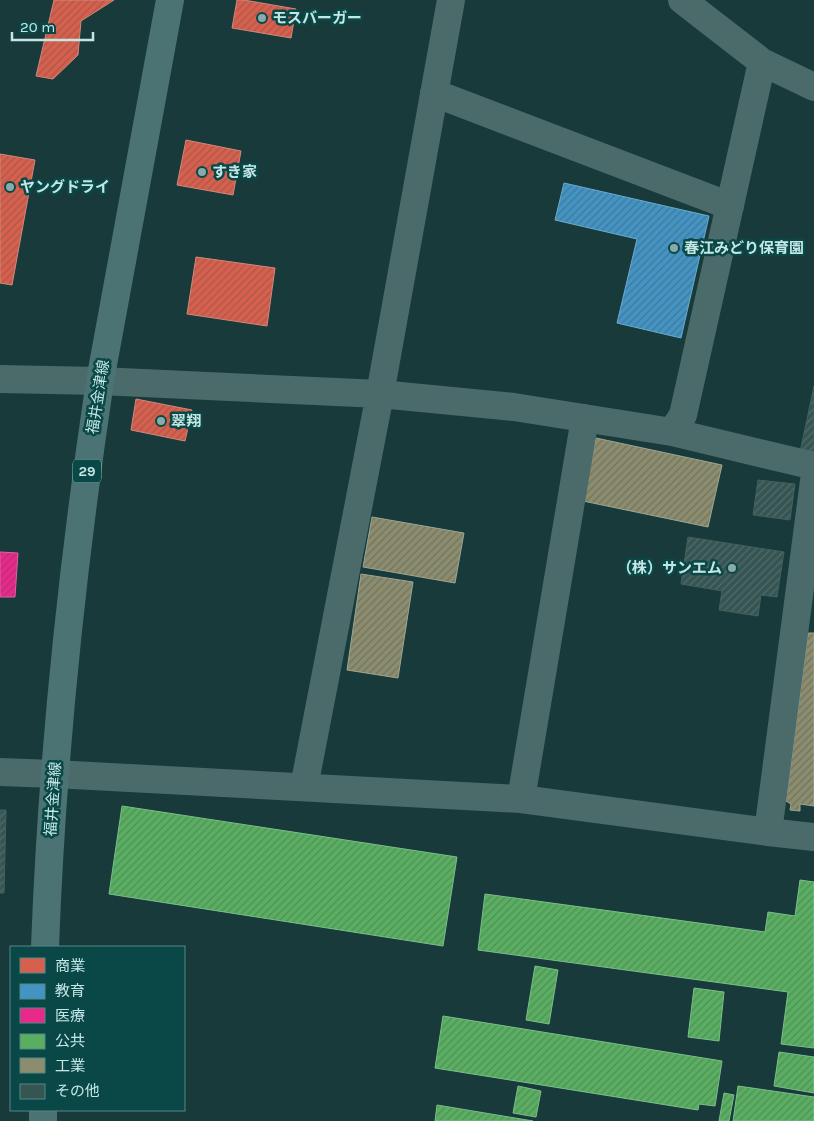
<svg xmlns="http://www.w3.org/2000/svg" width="814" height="1121" font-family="Karla,'Noto Sans JP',sans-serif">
	<defs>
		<pattern id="shops-hatch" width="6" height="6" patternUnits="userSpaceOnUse" patternTransform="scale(1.25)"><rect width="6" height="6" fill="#d6604d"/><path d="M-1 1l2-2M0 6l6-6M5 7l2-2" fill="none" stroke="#a8584b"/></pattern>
		<pattern id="schools-hatch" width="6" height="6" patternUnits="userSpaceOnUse" patternTransform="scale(1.25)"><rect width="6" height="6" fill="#4393c3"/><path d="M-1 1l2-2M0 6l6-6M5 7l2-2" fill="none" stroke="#407897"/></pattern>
		<pattern id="health-hatch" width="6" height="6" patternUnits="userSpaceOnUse" patternTransform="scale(1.25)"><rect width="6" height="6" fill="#e7298a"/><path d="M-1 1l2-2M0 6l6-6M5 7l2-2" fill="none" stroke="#b33175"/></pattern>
		<pattern id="public-hatch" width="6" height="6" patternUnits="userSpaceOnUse" patternTransform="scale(1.25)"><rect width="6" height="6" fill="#5aae61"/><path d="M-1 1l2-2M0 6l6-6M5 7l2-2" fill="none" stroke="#518e59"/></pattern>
		<pattern id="industry-hatch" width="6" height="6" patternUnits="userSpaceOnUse" patternTransform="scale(1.25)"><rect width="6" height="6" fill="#8c8c6e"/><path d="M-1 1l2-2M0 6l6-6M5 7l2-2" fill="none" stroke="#707360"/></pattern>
		<pattern id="building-hatch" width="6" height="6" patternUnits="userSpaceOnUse" patternTransform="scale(1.25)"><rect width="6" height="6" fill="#355452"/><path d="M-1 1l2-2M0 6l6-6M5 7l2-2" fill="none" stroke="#516d6b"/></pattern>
	</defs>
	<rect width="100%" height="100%" fill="#183a3a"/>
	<path fill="url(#shops-hatch)" stroke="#d1887b" d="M54,0h60l-33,21 -3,34 -25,24 -17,-3z
		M237,0h7l52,9 -5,29 -59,-10z
		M186,140l55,11 -8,44 -56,-10z
		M0,154l35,6 -23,125 -12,-2z
		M196,257l79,11 -8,58 -80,-12z
		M136,399l56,11 -7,31 -54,-11z"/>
	<path fill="url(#schools-hatch)" stroke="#6aacce" d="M564,183l145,33 -28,122 -64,-15 20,-84 -82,-19z"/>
	<path fill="url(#health-hatch)" stroke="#dc62a6" d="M0,552l18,1 -3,44h-15z"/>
	<path fill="url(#public-hatch)" stroke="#7abf89" d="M122,806l335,51 -14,89 -334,-52z
		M800,880l14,2v166l-33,-4 7,-52 -310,-42 7,-56 280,38 3,-20 27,4z
		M535,966l23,4 -9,54 -23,-4z
		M694,988l30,4 -5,49 -31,-4z
		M443,1016l279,45 -7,45 -16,-2 -1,6 -263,-42z
		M779,1052l35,5v36l-40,-7z
		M518,1086l23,5 -5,26 -23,-4z
		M738,1086l76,11v24h-81z
		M724,1093l10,2 -5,26h-10z
		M437,1105l96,16h-98z"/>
	<path fill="url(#industry-hatch)" stroke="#9da792" d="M596,438l126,27 -14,62 -125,-26z
		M372,517l92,16 -9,50 -92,-16z
		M361,574l52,8 -15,96 -51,-8z
		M808,633h6v173l-14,-2v7l-10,-1 1,-6 -5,-3z"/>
	<path fill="url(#building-hatch)" stroke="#44605d" d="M814,386v68l-14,-2z
		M758,480l37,4 -5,36 -37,-5z
		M688,537l96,15 -7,45 -16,-2 -3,21 -39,-6 3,-19 -41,-7z
		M0,810h6l-2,83h-4z"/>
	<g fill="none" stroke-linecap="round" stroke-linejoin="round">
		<path stroke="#4b6b6b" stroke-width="28" d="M682,0l80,62 52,25
			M434,93l296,113
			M0,379l100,2 280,13 134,13 158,25 142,34
			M672,432l11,-17 79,-353
			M0,772l54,2 467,25 247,33 46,5
			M304,787l76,-393 71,-394
			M521,799l64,-381
			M768,832l46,-351"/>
		<path stroke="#4b7373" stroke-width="28" d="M45,947c7,-189 27,-379 55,-566l70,-381
			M43,1121v-11"/>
	</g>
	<g fill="#8aa" stroke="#0a4848" stroke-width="2">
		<circle cx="262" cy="18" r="5"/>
		<circle cx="202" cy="172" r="5"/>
		<circle cx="10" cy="187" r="5"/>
		<circle cx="674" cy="248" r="5"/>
		<circle cx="161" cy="421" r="5"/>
		<circle cx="732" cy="568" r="5"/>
	</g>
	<g text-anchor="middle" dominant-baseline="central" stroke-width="5" stroke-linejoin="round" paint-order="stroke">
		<rect fill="#0a4848" stroke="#8cb7b7" stroke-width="1" x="73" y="459.5" width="28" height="23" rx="4"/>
		<g font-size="14" font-weight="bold" fill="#c4e7e6">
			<text x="87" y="471">29</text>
		</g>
		<g font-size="15" font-weight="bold" fill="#c4e7e6" stroke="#0a4848" text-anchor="start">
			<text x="272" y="18">モスバーガー</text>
			<text x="212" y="172">すき家</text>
			<text x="20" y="187">ヤングドライ</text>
			<text x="684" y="248">春江みどり保育園</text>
			<text x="171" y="421">翠翔</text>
			<text x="722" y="568" text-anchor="end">（株）サンエム</text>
		</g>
		<g font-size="15" fill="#c4e7e6" stroke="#0a4848">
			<text transform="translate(98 397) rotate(-81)">福井金津線</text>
			<text transform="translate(53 799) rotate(-86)">福井金津線</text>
		</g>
	</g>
	<rect x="10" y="946" width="175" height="165" fill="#0a4848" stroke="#548887"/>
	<rect x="20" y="958" width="25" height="15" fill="#d6604d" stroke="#548887"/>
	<text x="55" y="971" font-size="15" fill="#c4e7e6">商業</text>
	<rect x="20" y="984" width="25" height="15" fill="#4393c3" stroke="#548887"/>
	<text x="55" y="996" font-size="15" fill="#c4e7e6">教育</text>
	<rect x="20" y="1008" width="25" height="15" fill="#e7298a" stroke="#548887"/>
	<text x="55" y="1021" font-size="15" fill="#c4e7e6">医療</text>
	<rect x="20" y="1034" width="25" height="15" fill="#5aae61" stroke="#548887"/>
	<text x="55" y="1046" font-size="15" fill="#c4e7e6">公共</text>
	<rect x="20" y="1058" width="25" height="15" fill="#8c8c6e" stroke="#548887"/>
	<text x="55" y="1071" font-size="15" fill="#c4e7e6">工業</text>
	<rect x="20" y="1084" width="25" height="15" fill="#355452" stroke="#548887"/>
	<text x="55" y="1096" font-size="15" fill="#c4e7e6">その他</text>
	<path d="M12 32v8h81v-8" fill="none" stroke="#c4e7e6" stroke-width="2.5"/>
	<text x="20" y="32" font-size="15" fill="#c4e7e6" stroke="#0a4848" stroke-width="4" paint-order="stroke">20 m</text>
</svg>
